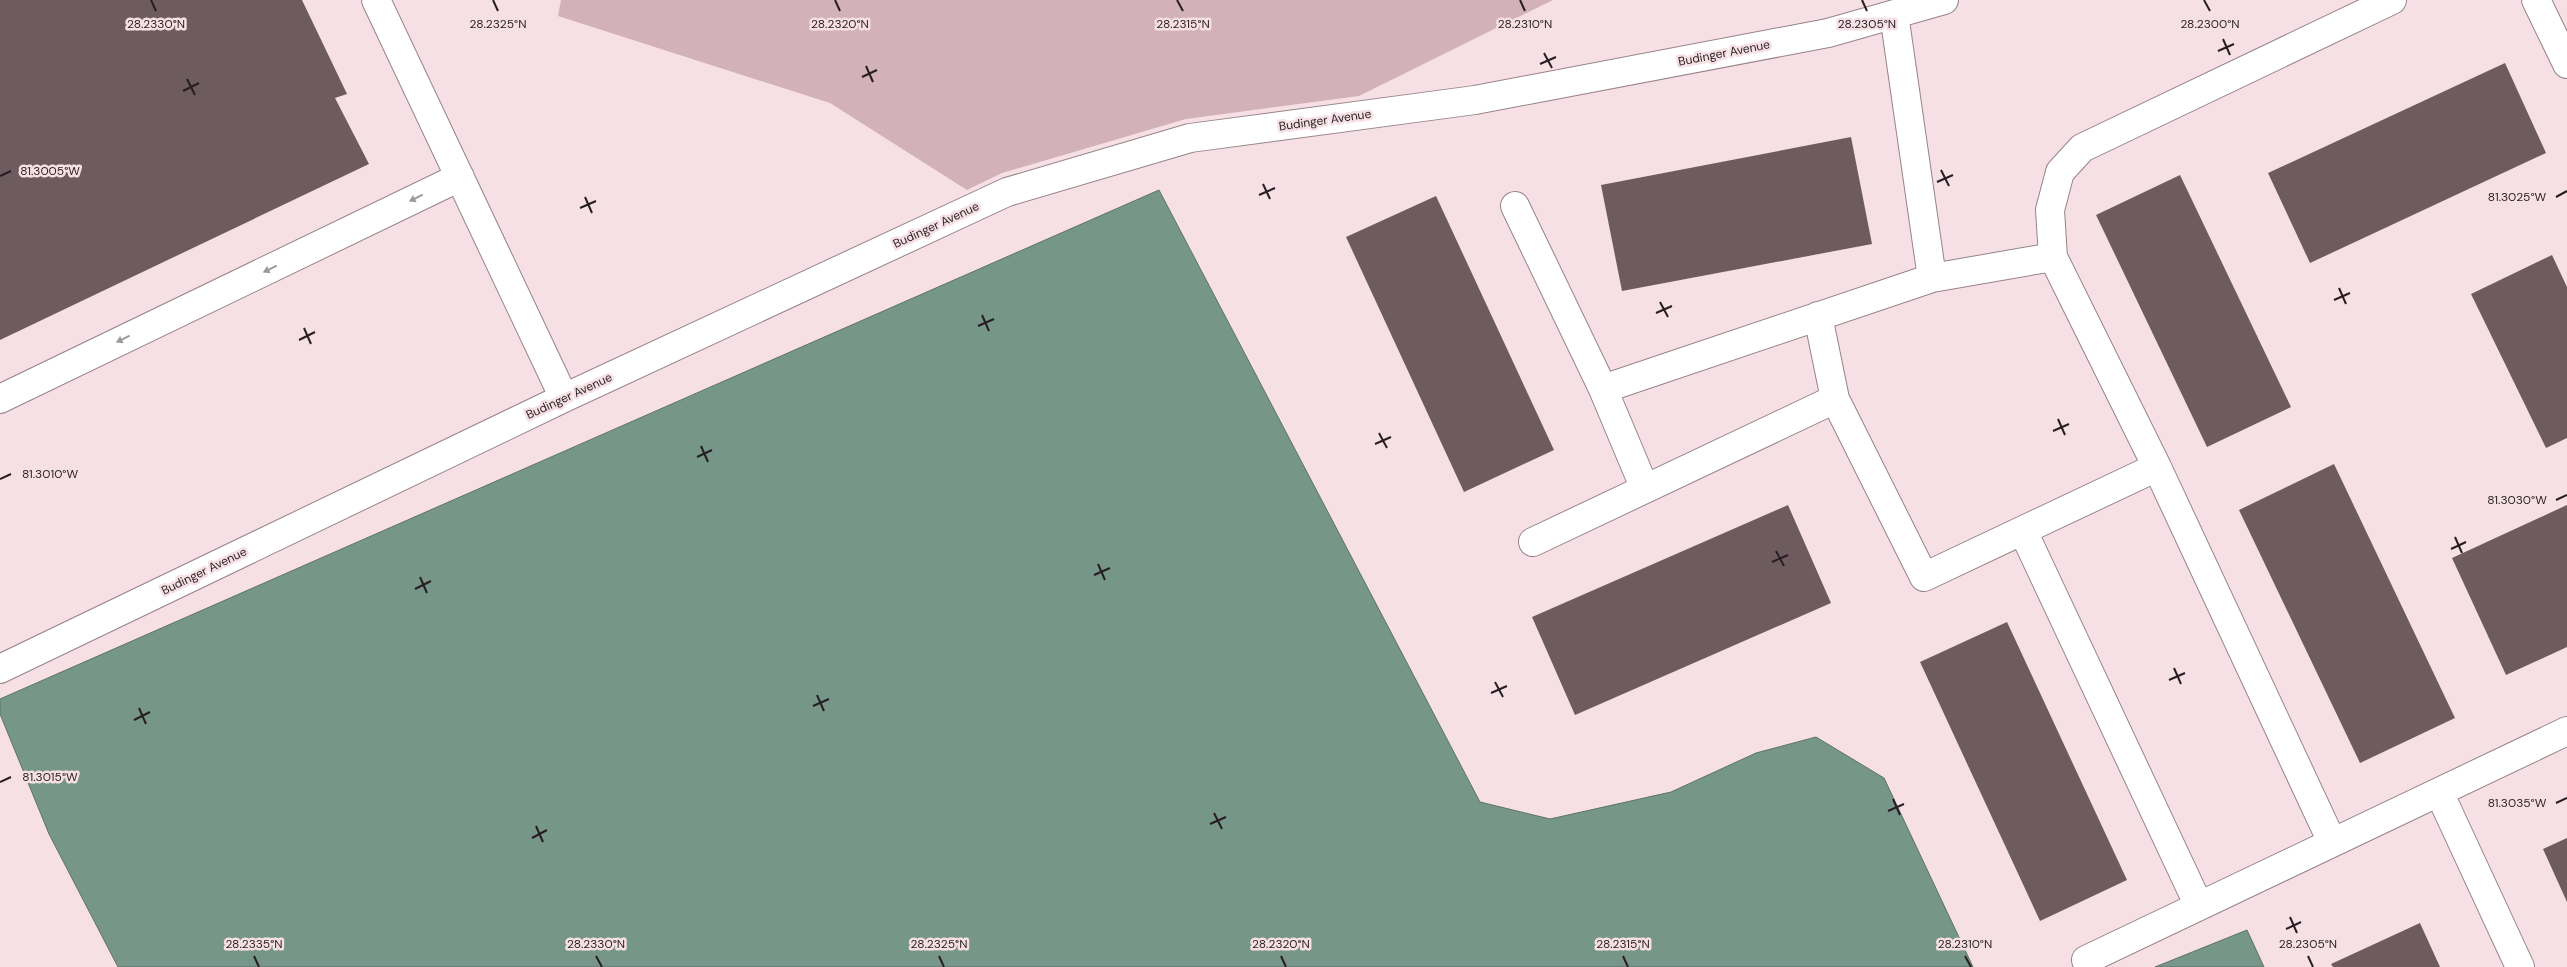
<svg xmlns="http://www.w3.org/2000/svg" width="2567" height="967" font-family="'DM Sans',sans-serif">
	<rect width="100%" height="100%" fill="#f6e0e5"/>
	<path fill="#d3b1b9" d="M561,0h992l-194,96 -173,23 -184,54 -35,17 -137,-87 -272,-87z"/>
	<path fill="#759689" stroke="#5d726a" d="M1159,190l321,612 70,17 121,-27 85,-39 60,-16 68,41 89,189h-1855l-69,-133 -49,-120v-15z
		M2247,930l17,37h-109z"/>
	<path fill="#6e5b60" d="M0,0h302l45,94 -12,4 34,66 -369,176z
		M2505,63l41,90 -236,110 -42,-90z
		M1851,137l21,107 -250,47 -21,-106z
		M2180,175l111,232 -84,40 -111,-232z
		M1436,196l118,254 -90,42 -118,-255z
		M2552,255l15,32v151l-21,10 -75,-154z
		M2334,464l121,254 -95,45 -121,-253z
		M1788,505l43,98 -256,112 -43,-98z
		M2567,505v142l-61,28 -54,-117z
		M2007,622l120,258 -87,41 -120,-259z
		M2567,838v64l-24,-53z
		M2420,923l20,44h-107l-2,-3z"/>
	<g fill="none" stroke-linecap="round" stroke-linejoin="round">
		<defs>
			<path id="minor" d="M376,0l188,398
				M2536,0l31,64
				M1894,14l38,264
				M1515,206l88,183 42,100
				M1818,316l17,83 89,178 233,-110
				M1603,389l329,-111 121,-21
				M0,399l460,-222
				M2023,531l176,375
				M1533,542l302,-143
				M0,669l564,-271 443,-206 183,-54 285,-38 353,-67 116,-33
				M2439,792l81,175
				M2332,842l-175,-375 -104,-210 -3,-47 10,-38 22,-24 310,-148
				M2086,960l481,-229"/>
		</defs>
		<use href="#minor" stroke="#978388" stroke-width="30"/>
		<use href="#minor" stroke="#fff" stroke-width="28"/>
	</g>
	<defs><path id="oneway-solid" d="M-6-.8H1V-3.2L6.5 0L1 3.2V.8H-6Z" transform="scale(1.25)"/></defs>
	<g fill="#9d9a9b">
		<use href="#oneway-solid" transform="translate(416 198) rotate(154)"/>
		<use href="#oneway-solid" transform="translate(270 269) rotate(154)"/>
		<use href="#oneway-solid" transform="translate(123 339) rotate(154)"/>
	</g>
	<path fill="none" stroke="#261e20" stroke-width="2" d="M151,0l5,11M493,0l5,11M835,0l5,11M1177,0l6,11M1520,0l5,11M1862,0l5,11M2204,0l6,11M2223,39l7,16M2218,51l16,-7M1544,53l8,15M1540,64l16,-7M866,66l7,16M862,77l15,-7M187,79l8,16M183,91l16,-8M1941,170l8,16M0,176l11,-5M1937,182l16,-7M1263,184l7,15M1259,195l16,-7M585,197l7,16M2556,197l11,-6M580,208l16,-7M2339,288l7,16M2334,300l16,-7M1660,302l8,15M1656,313l16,-7M982,315l7,16M978,326l16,-7M304,328l7,16M299,340l16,-8M2058,419l7,16M2053,431l16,-7M1379,433l8,15M1375,444l16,-7M701,446l7,16M697,457l15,-7M0,479l11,-5M2556,500l11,-5M2455,537l7,16M2451,549l15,-7M1776,551l8,15M1772,562l16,-7M1098,564l7,16M1094,575l16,-7M420,577l7,16M415,589l16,-8M2174,668l7,16M2169,680l16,-7M1495,682l8,15M1491,693l16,-7M817,695l7,16M813,706l16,-7M139,708l7,16M134,720l16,-8M0,782l11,-5M1893,799l7,16M2556,803l11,-5M1888,811l16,-7M1214,813l8,16M1210,824l16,-7M536,826l7,16M532,838l15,-8M2290,917l7,16M2286,929l15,-7M254,956l5,11M596,956l6,11M939,956l5,11M1281,956l5,11M1623,956l5,11M1965,956l6,11M2308,956l5,11"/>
	<g text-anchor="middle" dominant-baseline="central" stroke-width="5" stroke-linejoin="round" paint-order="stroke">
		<g font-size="12" fill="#261e20" stroke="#f6e0e5">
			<text transform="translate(1724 53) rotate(-11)">Budinger Avenue</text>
			<text transform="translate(1325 120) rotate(-8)">Budinger Avenue</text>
			<text transform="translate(936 225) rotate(-25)">Budinger Avenue</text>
			<text transform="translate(569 396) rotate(-25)">Budinger Avenue</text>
			<text transform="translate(204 571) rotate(-26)">Budinger Avenue</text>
		</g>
	</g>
	<g font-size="12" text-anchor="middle" fill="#261e20" stroke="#f6e0e5" stroke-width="5" stroke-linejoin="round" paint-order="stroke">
		<text x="156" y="28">28.2330°N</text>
		<text x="498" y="28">28.2325°N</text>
		<text x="1183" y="28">28.2315°N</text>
		<text x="1525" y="28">28.2310°N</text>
		<text x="1867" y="28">28.2305°N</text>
		<text x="840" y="28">28.2320°N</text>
		<text x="2210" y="28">28.2300°N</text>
		<text x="50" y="175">81.3005°W</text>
		<text x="2517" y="201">81.3025°W</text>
		<text x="50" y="478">81.3010°W</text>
		<text x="2517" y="504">81.3030°W</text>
		<text x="50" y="781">81.3015°W</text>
		<text x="2517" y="807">81.3035°W</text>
		<text x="254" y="948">28.2335°N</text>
		<text x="596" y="948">28.2330°N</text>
		<text x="939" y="948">28.2325°N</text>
		<text x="1281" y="948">28.2320°N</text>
		<text x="1623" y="948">28.2315°N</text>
		<text x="1965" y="948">28.2310°N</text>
		<text x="2308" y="948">28.2305°N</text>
	</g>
</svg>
